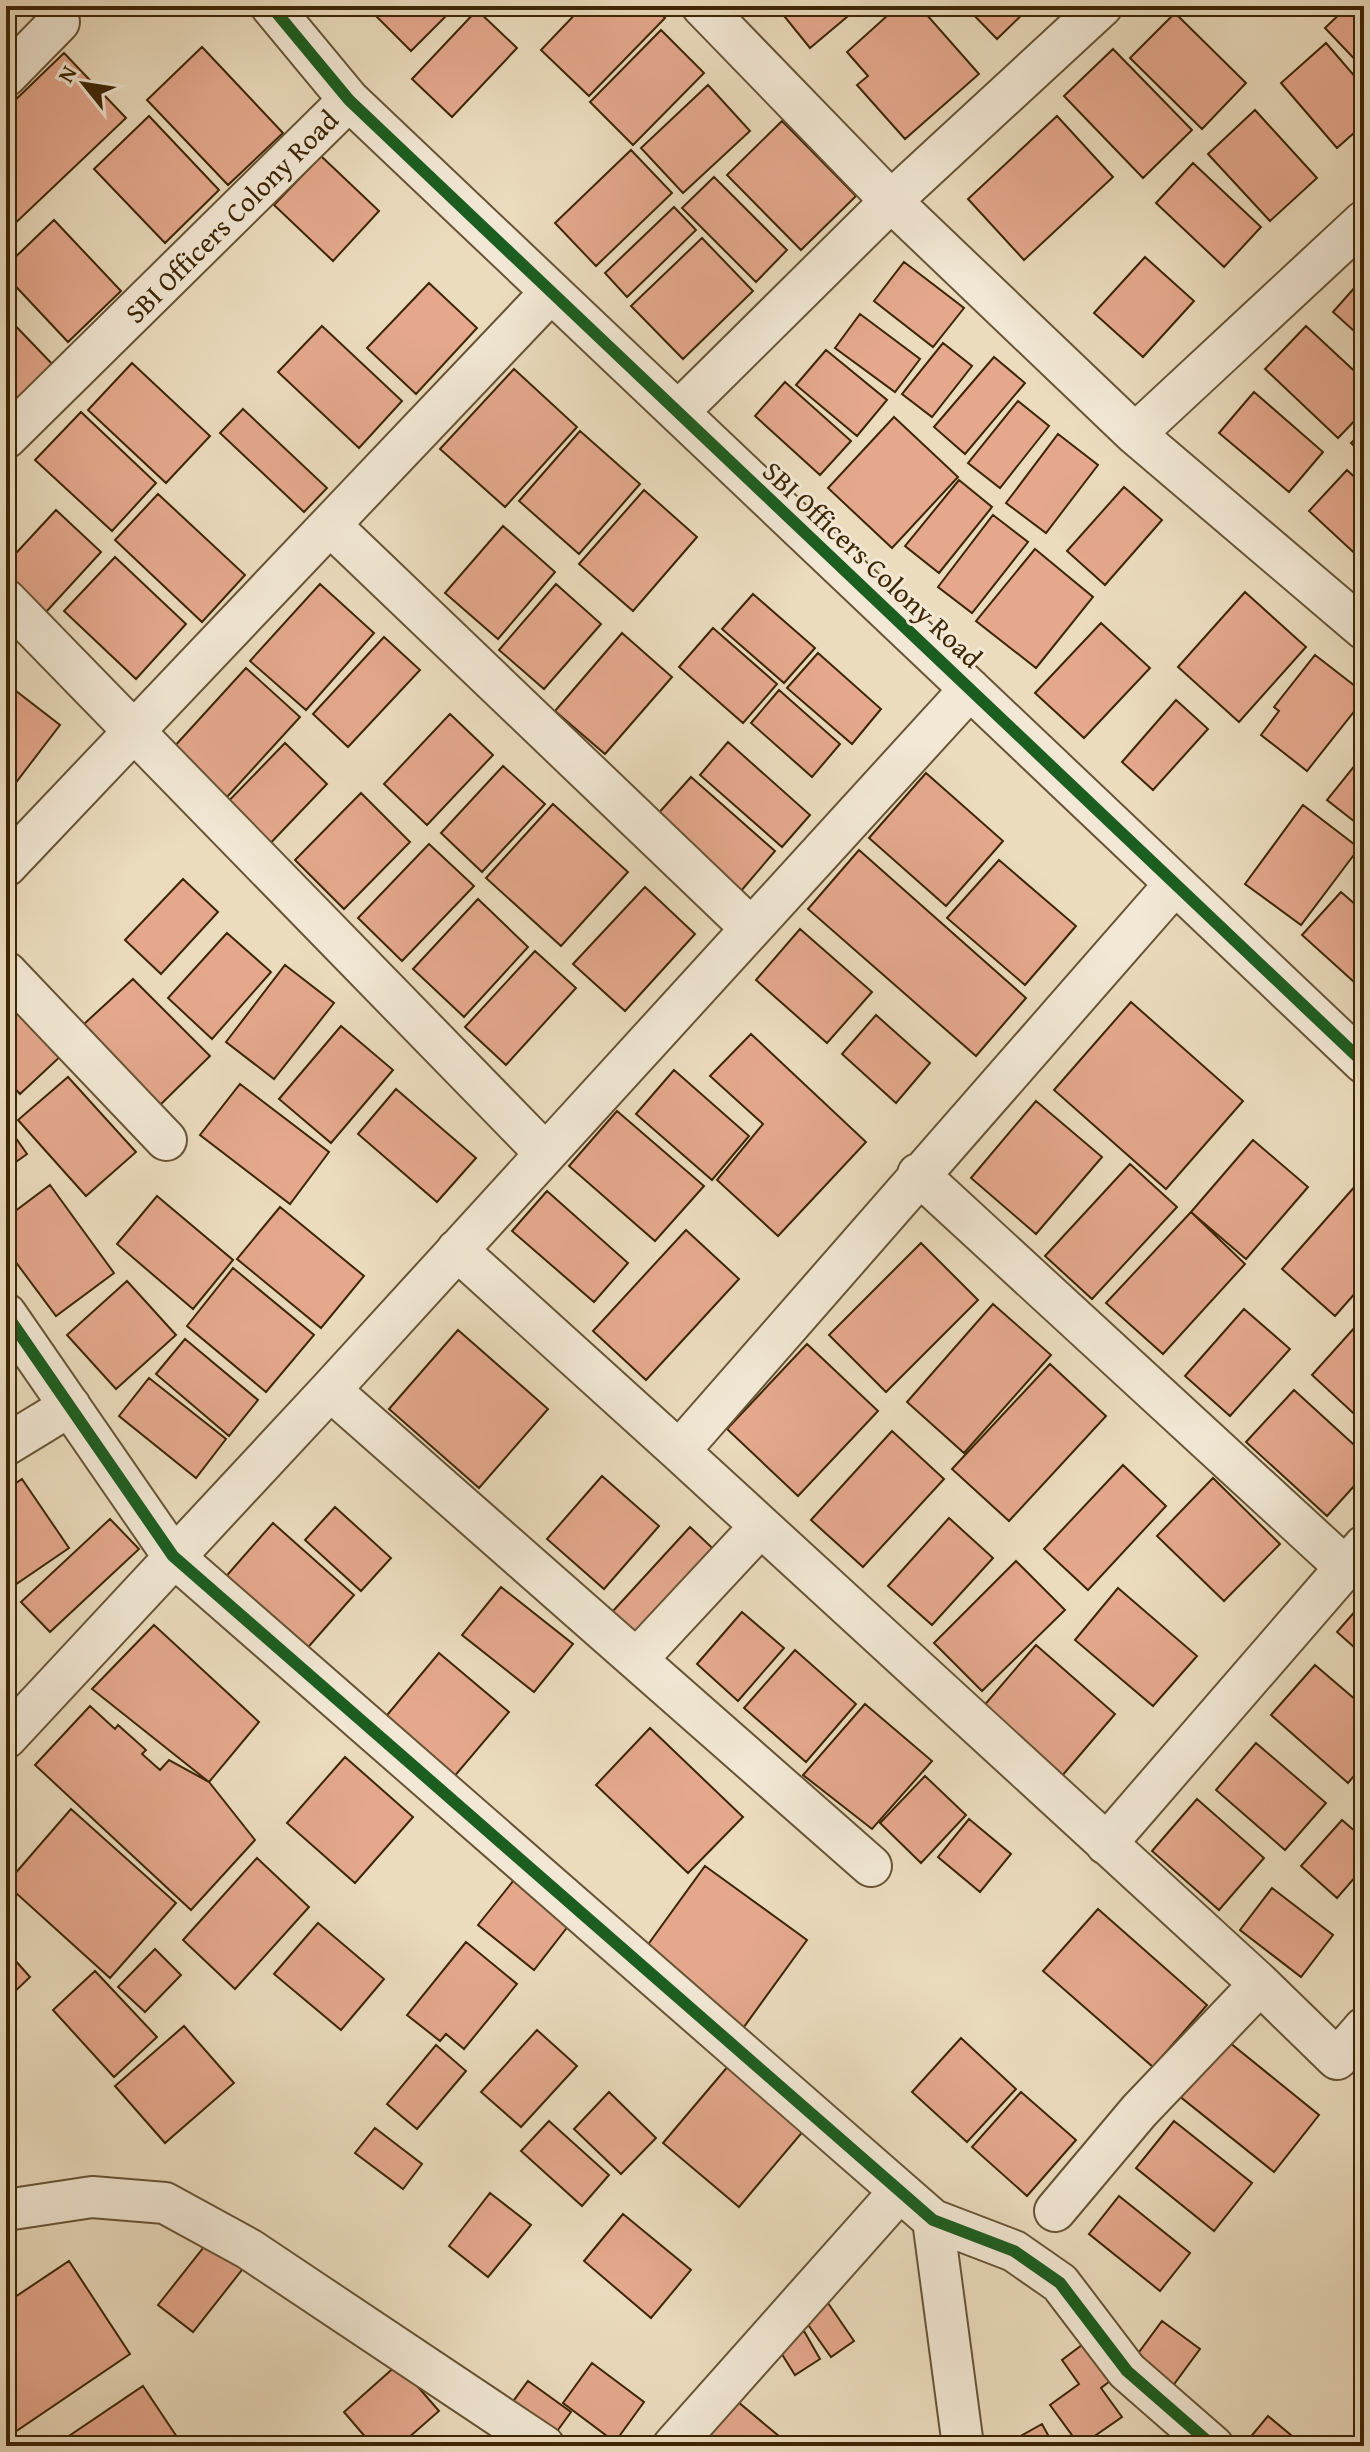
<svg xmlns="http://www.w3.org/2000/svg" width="1370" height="2452" font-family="'Gentium Book Plus',serif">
	<rect width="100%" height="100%" fill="#ebdcbe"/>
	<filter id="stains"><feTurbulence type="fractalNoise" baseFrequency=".0025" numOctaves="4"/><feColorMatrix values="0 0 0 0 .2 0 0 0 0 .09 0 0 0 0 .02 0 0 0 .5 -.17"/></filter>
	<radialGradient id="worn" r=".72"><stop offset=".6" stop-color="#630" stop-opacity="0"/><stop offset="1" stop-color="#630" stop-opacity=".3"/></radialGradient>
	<path fill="#e5a88d" stroke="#3d2606" stroke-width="2" d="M385,6h71l-45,45 -35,-35z
		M583,6h70l12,12 -76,78 -48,-46z
		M776,6h84l-50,42z
		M898,6h21l60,68 -74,65 -48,-54 11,-9 -21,-24z
		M965,6h66l-34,33z
		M1348,6h16v63l-39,-41z
		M477,10l40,38 -65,69 -40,-38z
		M1175,13l71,70 -44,46 -72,-71z
		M661,30l43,43 -71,72 -43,-43z
		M1326,43l38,44v37l-27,24 -56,-65z
		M202,47l81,86 -55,52 -81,-85z
		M1113,49l79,81 -49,48 -79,-82z
		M64,53l62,65 -120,114v-123z
		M708,85l42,46 -67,62 -42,-45z
		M1255,110l62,68 -47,43 -62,-67z
		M149,116l70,74 -54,53 -71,-74z
		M1057,116l56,61 -89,83 -56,-61z
		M782,121l74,75 -55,54 -74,-75z
		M631,150l41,43 -76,73 -41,-43z
		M321,156l58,55 -46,50 -59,-56z
		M1193,163l68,64 -37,40 -68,-64z
		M714,177l73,73 -31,32 -74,-74z
		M674,207l22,23 -69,67 -22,-24z
		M54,220l67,71 -53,51 -62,-66v-10z
		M702,238l51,53 -70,68 -52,-53z
		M1145,257l49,44 -51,56 -49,-44z
		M904,262l60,46 -31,39 -59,-46z
		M1364,277v63l-31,-28z
		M429,283l48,45 -61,66 -49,-46z
		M860,314l60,45 -25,33 -60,-44z
		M6,316l50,52 -50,45z
		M322,326l80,75 -43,47 -81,-76z
		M1306,326l58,54v31l-26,27 -73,-69z
		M943,343l29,23 -40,51 -30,-23z
		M826,350l61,50 -30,36 -61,-51z
		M994,357l31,26 -60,71 -31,-27z
		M132,363l78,73 -44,47 -78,-73z
		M514,369l63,58 -72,80 -65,-58z
		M785,382l66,59 -31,34 -65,-59z
		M1254,392l69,60 -34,40 -70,-59z
		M1018,401l31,25 -49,62 -32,-25z
		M243,409l84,79 -23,24 -84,-79z
		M81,412l75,71 -44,48 -77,-71z
		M894,417l64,60 -66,71 -64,-60z
		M1364,430v26l-13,-13z
		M580,431l60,53 -61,70 -60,-53z
		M1058,434l40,31 -52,68 -40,-30z
		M1347,470l17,16v76l-55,-51z
		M959,480l33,27 -53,66 -34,-27z
		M1124,487l38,33 -57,65 -38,-34z
		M644,490l53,47 -64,74 -54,-47z
		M158,494l87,81 -43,47 -87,-82z
		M56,510l45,42 -55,60 -40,-38v-10z
		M993,515l35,27 -56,71 -34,-26z
		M503,526l52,46 -57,67 -53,-46z
		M1035,549l58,48 -57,71 -60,-47z
		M115,557l71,67 -50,55 -72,-68z
		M320,584l54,49 -68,77 -56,-49z
		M556,584l45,40 -57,65 -45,-39z
		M1245,592l61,55 -67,75 -61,-55z
		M753,594l62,54 -31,35 -62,-54z
		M1101,623l49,45 -66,70 -49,-45z
		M713,628l64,56 -34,39 -64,-56z
		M622,633l50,44 -67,77 -50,-43z
		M384,637l36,33 -72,77 -35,-33z
		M818,653l63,56 -29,35 -65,-56z
		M1315,655l49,38v6l-57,72 -46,-36 18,-24 -5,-4z
		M246,668l54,49 -73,80 -54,-49z
		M7,684l53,41 -49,64 -5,-4z
		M779,690l61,54 -28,33 -61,-54z
		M1176,700l32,29 -55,61 -31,-28z
		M450,714l43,41 -66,70 -43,-41z
		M728,742l82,73 -28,32 -82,-72z
		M285,743l42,41 -65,68 -43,-41z
		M1364,754v75l-37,-29z
		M503,766l42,38 -63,68 -41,-39z
		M926,773l77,68 -57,65 -77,-68z
		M691,777l84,74 -34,40 -85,-75z
		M361,793l49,49 -66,67 -49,-49z
		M553,804l75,68 -67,74 -75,-68z
		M1303,805l56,43 -58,77 -56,-41z
		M429,844l45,42 -72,75 -44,-43z
		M859,850l167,148 -50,58 -168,-147z
		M999,860l77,66 -51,59 -78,-67z
		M183,879l35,33 -57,62 -36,-34z
		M645,887l50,47 -70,77 -52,-47z
		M1341,892l23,20v79l-62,-56z
		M478,899l50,48 -64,70 -51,-48z
		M800,929l72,63 -45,51 -71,-63z
		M227,933l44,39 -59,67 -44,-41z
		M535,951l41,37 -70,77 -41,-38z
		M285,965l49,38 -60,76 -48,-37z
		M133,979l77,77 -50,49 -76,-81z
		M6,990l58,63 -44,41 -14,-15z
		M1131,1002l112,99 -77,88 -112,-99z
		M876,1015l54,48 -34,40 -54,-49z
		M341,1026l52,44 -62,73 -52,-44z
		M751,1034l115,108 -88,94 -61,-56 46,-56 -53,-48z
		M674,1070l75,66 -37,44 -76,-66z
		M68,1077l68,75 -50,44 -68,-76z
		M240,1084l89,68 -39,52 -90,-69z
		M396,1089l80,69 -39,44 -79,-68z
		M1036,1101l66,56 -66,77 -65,-56z
		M617,1111l87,75 -49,55 -86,-75z
		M6,1124l21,30 -21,15z
		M1253,1140l55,47 -62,72 -55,-47z
		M1130,1164l47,43 -85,92 -47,-43z
		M1357,1184l7,6v93l-29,33 -53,-47z
		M50,1185l64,88 -58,43 -50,-67v-31z
		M547,1191l81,72 -34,39 -82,-71z
		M157,1196l76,64 -40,49 -76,-65z
		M280,1207l84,69 -43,52 -84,-69z
		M1191,1212l54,52 -82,90 -57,-51z
		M686,1230l53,49 -93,101 -53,-49z
		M921,1243l57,57 -92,92 -57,-57z
		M233,1268l81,67 -48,57 -79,-66z
		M127,1281l49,54 -60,54 -49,-54z
		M993,1304l58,51 -87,98 -57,-51z
		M1244,1309l46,40 -60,67 -45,-40z
		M1356,1326l8,8v89l-52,-48z
		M458,1330l90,79 -69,79 -90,-79z
		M185,1339l73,61 -29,36 -73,-62z
		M807,1344l71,67 -80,85 -71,-67z
		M1050,1364l56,52 -97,105 -57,-52z
		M149,1378l77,61 -30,39 -77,-62z
		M1294,1390l70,64v21l-37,41 -81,-74z
		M892,1431l52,48 -81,88 -52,-47z
		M1123,1465l43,41 -78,84 -44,-41z
		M602,1476l57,50 -55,63 -57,-50z
		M1213,1478l67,66 -56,57 -67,-65z
		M22,1479l47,69 -63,43v-101z
		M335,1507l56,51 -30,33 -56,-51z
		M949,1518l44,40 -61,67 -44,-39z
		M110,1519l29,30 -89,83 -29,-30z
		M273,1523l81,72 -51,58 -81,-72z
		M690,1527l34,32 -87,95 -35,-31z
		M1016,1561l49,49 -83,81 -48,-48z
		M501,1587l72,57 -39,48 -72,-57z
		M1118,1588l79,68 -44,50 -78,-66z
		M1364,1601v55l-27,-24z
		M742,1612l42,36 -46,53 -41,-37z
		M154,1625l105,97 -50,60 -117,-93z
		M1036,1645l79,69 -54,63 -79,-69z
		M795,1650l61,54 -50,58 -62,-54z
		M439,1653l70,59 -62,73 -70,-58z
		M1315,1665l49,42v57l-16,19 -77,-68z
		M865,1704l67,57 -60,68 -69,-54z
		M90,1706l25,23 3,-4 28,25 -4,4 18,16 9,-10 40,22 46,58 -64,70 -156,-145z
		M650,1728l93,89 -55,56 -92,-88z
		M1256,1743l70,60 -41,47 -69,-60z
		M345,1757l68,60 -58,66 -68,-60z
		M925,1776l41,39 -45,48 -41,-40z
		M1197,1799l67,59 -45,52 -67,-59z
		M71,1809l105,94 -66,75 -104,-94z
		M969,1819l42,35 -31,38 -42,-35z
		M1342,1820l22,19v28l-27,31 -36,-32z
		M257,1858l52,49 -74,82 -52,-49z
		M705,1866l102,74 -66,91 -102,-74z
		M514,1880l55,45 -35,45 -56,-45z
		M1272,1888l61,47 -32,42 -61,-47z
		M1098,1909l109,96 -54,62 -110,-96z
		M318,1923l66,56 -43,51 -67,-56z
		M466,1942l51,42 -53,65 -18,-15 -6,7 -33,-26z
		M155,1949l26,26 -36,37 -27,-25z
		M6,1950l24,27 -24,23z
		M95,1971l62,66 -43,40 -61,-67z
		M184,2026l50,57 -69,60 -50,-57z
		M537,2030l40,36 -56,61 -40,-35z
		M961,2038l55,51 -49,53 -55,-50z
		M1224,2038l95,77 -45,57 -96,-77z
		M436,2045l30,26 -49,58 -30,-25z
		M735,2058l75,65 -71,84 -76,-64z
		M609,2092l47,46 -35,36 -47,-45z
		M1021,2092l55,48 -49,56 -55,-49z
		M549,2121l60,54 -27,31 -61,-55z
		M1174,2121l78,62 -38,48 -78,-63z
		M375,2128l47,36 -19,25 -48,-36z
		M490,2193l41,32 -43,52 -39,-31z
		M1119,2196l71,57 -30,38 -71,-57z
		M623,2214l68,56 -40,48 -67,-57z
		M215,2233l34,28 -56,71 -35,-27z
		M69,2261l61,93 -124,84v-135z
		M828,2303l26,38 -23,16 -27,-38z
		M1162,2321l38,28 -31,42 -38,-28z
		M804,2331l16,28 -25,16 -17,-27z
		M1094,2336l28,36 -21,16 21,29 -42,29 -30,-41 29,-21 -17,-24z
		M592,2363l52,39 -29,40 -52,-39z
		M398,2364l41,47 -40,35h-26l-29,-34z
		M528,2381l43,31 -21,29 -44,-30z
		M143,2386l40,60h-111l-6,-8z
		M725,2391l55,46 -7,9h-84z
		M1268,2416l36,30h-61z
		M1042,2424l12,22h-51z"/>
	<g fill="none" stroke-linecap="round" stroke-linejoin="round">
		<defs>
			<path id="minor" d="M271,6l78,94 1015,963
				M702,6l189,195 244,233 229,195
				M6,76l53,-54
				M678,412l213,-211 211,-195
				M1135,434l229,-213
				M6,438l343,-338
				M330,525l421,403
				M6,600l539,553
				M6,866l545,-574
				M6,972l160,168
				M918,1174l427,393
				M457,1250l222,201 581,533 77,75 27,-31
				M6,1314l167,242 760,664 81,31 46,32 67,88 86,75
				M330,1390l541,476
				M6,1445l64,-39
				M679,1451l496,-567
				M637,1659l123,-132
				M6,1738l324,-348 640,-701
				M1106,1844l258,-298
				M6,2210l86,-13 73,6 84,46 295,197
				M1055,2211l84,-100 121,-127
				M933,2220l30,226
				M673,2446l226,-254"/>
		</defs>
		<use href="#minor" stroke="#685434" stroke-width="44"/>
		<use href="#minor" stroke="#f2e8d5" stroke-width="40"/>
		<defs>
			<path id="cycleway" d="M271,6l78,94 1015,963
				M6,1314l167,242 760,664 81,31 46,32 67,88 86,75"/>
		</defs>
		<use href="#cycleway" stroke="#f2e8d5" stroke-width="17"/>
		<use href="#cycleway" stroke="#1b5e20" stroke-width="12"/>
	</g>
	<g text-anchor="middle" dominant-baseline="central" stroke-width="6" stroke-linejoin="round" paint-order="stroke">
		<g font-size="28" fill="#3d2606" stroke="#f2e8d5">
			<text transform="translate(231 216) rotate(-45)">SBI Officers Colony Road</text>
			<text transform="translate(873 564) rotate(43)">SBI Officers Colony Road</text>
		</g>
	</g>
	<rect width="1370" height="2452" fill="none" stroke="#ebdcbe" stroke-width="32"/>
	<rect x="8" y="8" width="1354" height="2436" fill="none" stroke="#3d2606" stroke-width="4"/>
	<rect x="16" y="16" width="1338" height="2420" fill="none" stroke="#3d2606" stroke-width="2"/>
	<g transform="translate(84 84) rotate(300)" stroke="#f2e8d5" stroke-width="6" paint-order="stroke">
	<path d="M0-6L14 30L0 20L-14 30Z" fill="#3d2606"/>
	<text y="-12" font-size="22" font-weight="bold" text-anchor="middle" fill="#3d2606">N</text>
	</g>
	<rect width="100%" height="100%" filter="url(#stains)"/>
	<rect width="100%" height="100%" fill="url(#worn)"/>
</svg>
